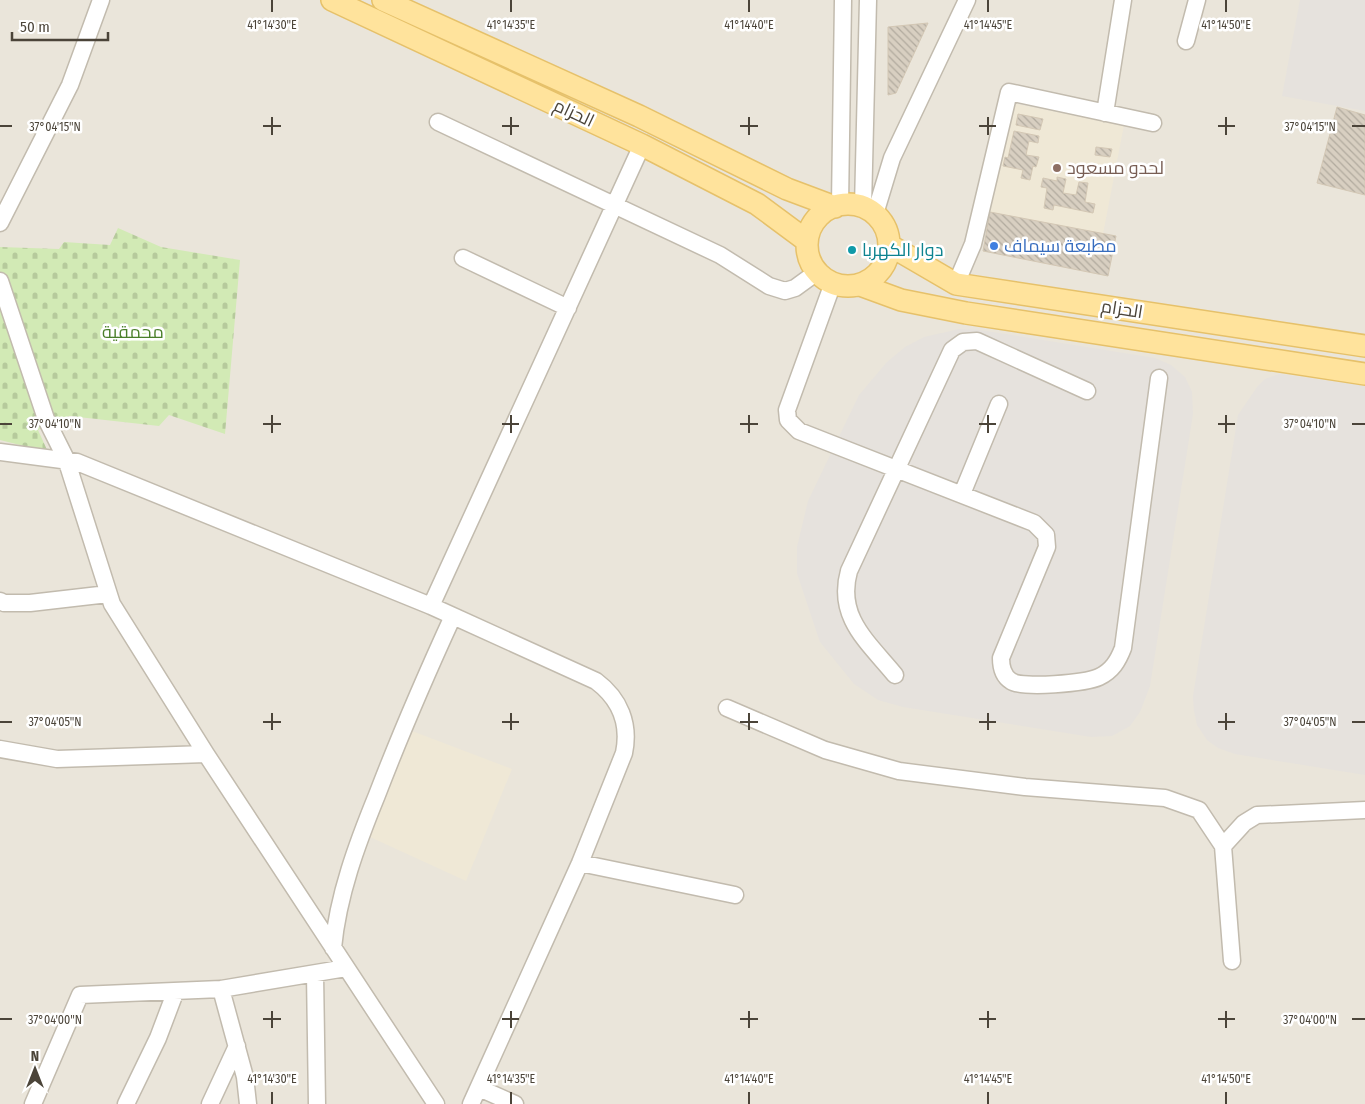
<svg xmlns="http://www.w3.org/2000/svg" width="1365" height="1104" font-family="'Fira Sans Condensed',Cairo,sans-serif">
	<defs>
		<pattern id="cemetery-stones" width="16" height="16" patternUnits="userSpaceOnUse" patternTransform="scale(1.25)"><rect width="16" height="16" fill="#d2eab5"/><path d="M2 7V4a2 2 0 0 1 4 0v3zM10 15v-3a2 2 0 0 1 4 0v3z" fill="#b6ca9c"/></pattern>
		<pattern id="building-back-hatch" width="6" height="6" patternUnits="userSpaceOnUse" patternTransform="scale(1.25)"><rect width="6" height="6" fill="#d8cfc1"/><path d="M-1 5l2 2M0 0l6 6M5-1l2 2" fill="none" stroke="#b1aa9e"/></pattern>
	</defs>
	<rect width="100%" height="100%" fill="#f6f3ec"/>
	<path fill="#eae5da" d="M0,0h1365v1104h-1365z"/>
	<path fill="#e6e2dd" d="M1300,0h65v111l-83,-15z
		M959,329l21,1 175,28 16,7 14,12 7,15 1,22 -43,272 -10,26 -10,14 -18,10 -21,1 -188,-30 -25,-7 -24,-16 -34,-42 -23,-69v-26l11,-46 51,-106 28,-33 18,-15 19,-10z
		M1279,374l86,12v389l-130,-21 -17,-6 -11,-8 -10,-15 -3,-14 -1,-15 45,-281 19,-28 8,-8z"/>
	<path fill="#efe8d6" d="M1011,103l113,22 -21,109 -113,-22z
		M412,731l100,38 -46,112 -96,-44z"/>
	<path fill="url(#cemetery-stones)" d="M118,228l43,19 79,13 -15,174 -56,-19 -10,11 -90,-10 -31,14 10,22 -48,-12v-193l59,2 5,-7 46,3z"/>
	<path fill="url(#building-back-hatch)" stroke="#d3c7b4" d="M928,23l-32,70 -8,2v-68z
		M1337,107l28,8v80l-48,-12z
		M1018,114l25,5 -3,11 -24,-5z
		M1014,131l25,5 -1,7 -9,-2 -3,14 13,2 -3,10 -3,-1 -3,14 -9,-2 2,-8 -20,-4 2,-9 3,1z
		M1096,147l16,2 -2,8 -15,-2z
		M1057,177l9,2 -3,14 13,2 3,-13 9,1 -3,19 10,2 -2,9 -39,-8 -1,5 -9,-2 3,-20 -6,-1 2,-9 14,3z
		M990,212l126,24 -8,40 -125,-25z"/>
	<g fill="none" stroke-linecap="round" stroke-linejoin="round">
		<defs>
			<path id="minor" d="M1186,41l11,-41
				M1105,113l18,-113
				M438,122l282,133 49,31 16,5 10,-3 22,-16
				M840,205l3,-205
				M863,207l5,-207
				M875,214l17,-56 75,-158
				M0,223l70,-138 31,-85
				M463,258l105,50
				M0,281l46,138 20,40 46,145 94,150 230,350
				M833,283l-46,127 1,10 11,11 235,92 12,12 1,12 -46,111c0,9 2,18 10,23 12,8 75,2 88,-4 13,-6 19,-16 24,-29l36,-270
				M956,284l17,-40 36,-152 144,31
				M0,452l77,10 354,144 165,75c24,18 34,43 28,72l-44,110 -109,241
				M962,494l37,-90
				M0,601l4,2h26l78,-9
				M431,606l211,-461
				M895,675c-27,-33 -59,-58 -46,-104l103,-221 11,-8 14,-1 110,50
				M727,708l98,42 74,21 126,16 140,11 34,12 24,36
				M0,749l57,10 149,-5
				M580,863l155,32
				M333,948c5,-53 24,-104 44,-153 23,-60 49,-120 76,-179
				M1232,961l-9,-115 21,-23 13,-8 108,-5
				M315,974l2,130
				M221,989l24,88 3,27
				M479,1088l36,16
				M33,1104l47,-109 141,-6 125,-21
				M126,1104l32,-66 17,-45
				M210,1104l27,-58"/>
			<path id="major" d="M332,0l310,145 115,59 50,37
				M383,0l256,116 148,73 48,18
				M807 245a41 41 0 1 1 82 0a41 41 0 1 1-82 0Z
				M889,245l67,39 409,62
				M860,285l41,15 65,13 399,61"/>
		</defs>
		<use href="#minor" stroke="#c2bbae" stroke-width="19"/>
		<use href="#major" stroke="#e6c16a" stroke-width="24"/>
		<use href="#minor" stroke="#fff" stroke-width="16"/>
		<use href="#major" stroke="#ffe39c" stroke-width="21"/>
	</g>
	<path fill="none" stroke="#4b4439" stroke-width="2" d="M272,0v12M511,0v12M749,0v12M988,0v12M1226,0v12M272,117v18M511,117v18M749,117v18M988,117v18M1226,117v18M0,126h12M263,126h18M502,126h17M740,126h18M979,126h17M1218,126h17M1352,126h13M272,415v18M511,415v18M749,415v18M988,415v18M1226,415v18M0,424h12M263,424h18M502,424h17M740,424h18M979,424h17M1218,424h17M1352,424h13M272,713v17M511,713v17M749,713v17M988,713v17M1226,713v17M0,722h12M263,722h18M502,722h17M740,722h18M979,722h17M1218,722h17M1352,722h13M272,1011v17M511,1011v17M749,1011v17M988,1011v17M1226,1011v17M0,1019h12M263,1019h18M502,1019h17M740,1019h18M979,1019h17M1218,1019h17M1352,1019h13M272,1092v12M511,1092v12M749,1092v12M988,1092v12M1226,1092v12"/>
	<circle fill="#8d6e63" stroke="#fff" stroke-width="2" cx="1057" cy="168" r="5"/>
	<circle fill="#3f7fe0" stroke="#fff" stroke-width="2" cx="994" cy="246" r="5"/>
	<circle fill="#0f9aa8" stroke="#fff" stroke-width="2" cx="852" cy="250" r="5"/>
	<g text-anchor="middle" dominant-baseline="central" stroke-width="5" stroke-linejoin="round" paint-order="stroke">
		<g font-size="18" fill="#4b4439" stroke="#fff">
			<text transform="translate(574 113) rotate(25)">الحزام</text>
			<text transform="translate(1122 309) rotate(9)">الحزام</text>
		</g>
		<g font-size="18" fill="#785e54" stroke="#fff" text-anchor="start">
			<text x="1067" y="168">لحدو مسعود</text>
		</g>
		<g font-size="18" fill="#366cbe" stroke="#fff" text-anchor="start">
			<text x="1004" y="246">مطبعة سيماف</text>
		</g>
		<g font-size="18" fill="#0d838f" stroke="#fff" text-anchor="start">
			<text x="862" y="250">دوار الكهربا</text>
		</g>
		<g font-size="18" fill="#4a7f2a" stroke="#fff">
			<text x="133" y="332">محمقية</text>
		</g>
	</g>
	<g font-size="12" text-anchor="middle" fill="#4b4439" stroke="#fff" stroke-width="5" stroke-linejoin="round" paint-order="stroke">
		<text x="272" y="29">41°14'30"E</text>
		<text x="511" y="29">41°14'35"E</text>
		<text x="749" y="29">41°14'40"E</text>
		<text x="988" y="29">41°14'45"E</text>
		<text x="1226" y="29">41°14'50"E</text>
		<text x="55" y="131">37°04'15"N</text>
		<text x="1310" y="131">37°04'15"N</text>
		<text x="55" y="428">37°04'10"N</text>
		<text x="1310" y="428">37°04'10"N</text>
		<text x="55" y="726">37°04'05"N</text>
		<text x="1310" y="726">37°04'05"N</text>
		<text x="55" y="1024">37°04'00"N</text>
		<text x="1310" y="1024">37°04'00"N</text>
		<text x="272" y="1083">41°14'30"E</text>
		<text x="511" y="1083">41°14'35"E</text>
		<text x="749" y="1083">41°14'40"E</text>
		<text x="988" y="1083">41°14'45"E</text>
		<text x="1226" y="1083">41°14'50"E</text>
	</g>
	<g transform="translate(35 1069)" stroke="#ffffff" stroke-width="4" paint-order="stroke">
	<path d="M0-4L9 19L0 12L-9 19Z" fill="#4b4439"/>
	<text y="-8" font-size="14" font-weight="bold" text-anchor="middle" fill="#4b4439">N</text>
	</g>
	<path d="M12 32v8h96v-8" fill="none" stroke="#4b4439" stroke-width="2.5"/>
	<text x="20" y="32" font-size="15" fill="#4b4439" stroke="#ffffff" stroke-width="4" paint-order="stroke">50 m</text>
</svg>
